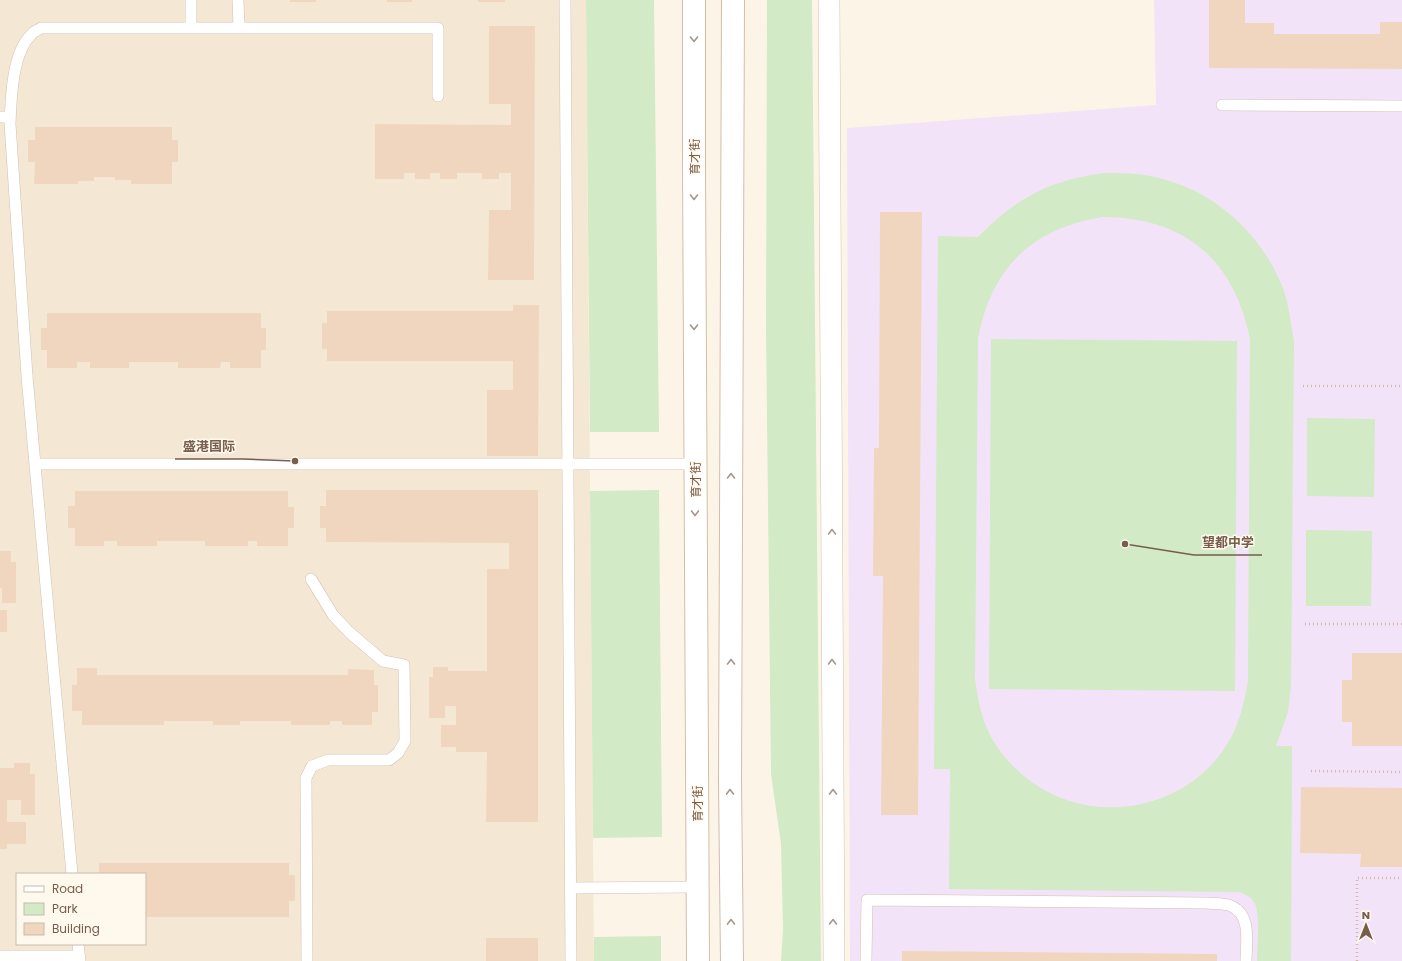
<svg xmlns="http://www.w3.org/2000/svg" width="1402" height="961" font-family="Poppins,'Noto Sans SC',sans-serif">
	<rect width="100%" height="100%" fill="#fcf5e7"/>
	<path fill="#f4e8d5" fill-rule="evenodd" d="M0,0h586l8,961h-594zM17,874h128v70h-128z"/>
	<path fill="#f2e3f9" d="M1154,0h248v961h-552l-3,-833 309,-23z"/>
	<path fill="#d2eac5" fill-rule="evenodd" d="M586,0h68l5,432h-69z
		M767,0h45l9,961h-40l2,-32 -2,-85 -10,-70 -5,-446z
		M1104,173c17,0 34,0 51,4 59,13 108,57 129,114 5,16 7,33 10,50l-3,345 -3,26 -12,34h16l-1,215h-34c0,-14 4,-48 -3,-59 -3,-6 -10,-8 -15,-10l-290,-3 1,-120h-16l4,-533 40,1c38,-39 72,-57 126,-64zM1102,217c82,0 132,42 148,122l-2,342c-4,23 -9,45 -22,65 -42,66 -136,81 -197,34 -20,-15 -37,-36 -45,-59 -5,-14 -7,-28 -9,-42l3,-341c14,-71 53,-109 124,-121z
		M991,339l246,2 -2,350 -246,-2z
		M1307,418l68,1 -1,78 -67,-1z
		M659,490l3,347 -69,1 -3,-347z
		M1306,530l66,1 -1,75h-65z
		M661,936v25h-67v-24z"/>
	<path fill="#f1d6bf" d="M290,0h26v2h-26z
		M387,0h25v2h-25z
		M478,0h27v2h-27z
		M1209,0h36v23h29v11h106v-12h22v47l-193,-1z
		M489,26h46l-1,254h-46l1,-70h22v-37h-12v6h-17v-6h-25v6h-17v-6h-10v6h-15v-6h-11v6h-29v-55l136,1v-21h-22z
		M35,127h137v13h6v22h-6v22h-41v-4h-16v-3h-21v4h-16v3h-44l1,-22h-7v-22h7z
		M880,212h42l-4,603h-37l2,-239h-10l1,-128h5z
		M513,305h26l-1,151h-51v-66h26v-29h-186v-12h-5v-26h5v-12h186z
		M47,313h214v15h5v22h-5v18h-31v-6h-9l-1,6h-42v-6h-49v6h-39v-6h-13v6h-30v-18h-6v-22h6z
		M326,490h212v332h-52l1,-70h-31v-5h-15v-22h15v-19h-11v12h-16v-41h4v-10h15v4h39v-102h22v-26l-183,-1v-14h-6v-22h6z
		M75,491h213v16h6v21h-6v18h-31v-5h-9v5h-43v-5h-48v5h-40v-5h-13v5h-29v-18h-7v-22h7z
		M0,551h11v11h5v41h-14v-15h-2z
		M0,610h7v22h-7z
		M1352,653h50v93h-50v-24h-10v-42h10z
		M77,668h20v7h251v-6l26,1v15h4v27h-6v13h-30v-4h-12v4h-39v-4h-51v4h-27v-4h-49v4h-82v-14h-10v-26h5z
		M14,763h16v11h5v41h-14v-15h-14v22h19v22h-19v5h-7v-81h14z
		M1301,787l101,1v79h-42l1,-13 -61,-1z
		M99,863h190v12h6v26h-6v16h-144v-43h-46z
		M486,938h52v23h-52z
		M902,951l315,3v7h-315z"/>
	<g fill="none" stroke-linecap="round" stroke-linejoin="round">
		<defs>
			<path id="lane" d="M191,0v28
				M238,0l1,28
				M565,0l6,961
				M1222,105l180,1
				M0,117h10
				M35,464h660
				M72,874l-45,-498 -17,-252c1,-25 2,-71 21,-89 2,-3 7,-5 10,-7h397v68
				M570,888l128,-1
				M78,944l2,17
				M0,956h79
				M307,961l-1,-183 6,-12 16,-6h61l9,-7 7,-12 -1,-76 -21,-4 -34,-29 -16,-17 -22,-36
				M866,961l1,-61 339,3c8,1 18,0 25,3 21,9 15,37 15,55"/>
			<path id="street" d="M829,0l5,961"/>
			<path id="secondary" d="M694,0v164l4,797
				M732,961l-2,-179 3,-782"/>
		</defs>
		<use href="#lane" stroke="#d0c0b0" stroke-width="12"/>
		<use href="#street" stroke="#d0c0b0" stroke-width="22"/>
		<use href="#secondary" stroke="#d1beaa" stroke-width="24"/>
		<path stroke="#d6b9a2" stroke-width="2.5" stroke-dasharray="1 3" stroke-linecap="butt" d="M1303,386h99
			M1305,624h97
			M1311,771l91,1
			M1357,961v-83h45"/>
		<use href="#lane" stroke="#fff" stroke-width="11"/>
		<use href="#street" stroke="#fff" stroke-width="21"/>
		<use href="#secondary" stroke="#fff" stroke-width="22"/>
	</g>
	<defs><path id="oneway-chevron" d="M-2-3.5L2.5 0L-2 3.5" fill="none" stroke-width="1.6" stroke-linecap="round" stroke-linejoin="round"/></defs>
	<g stroke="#a6968b">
		<use href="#oneway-chevron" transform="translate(694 39) rotate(90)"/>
		<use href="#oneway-chevron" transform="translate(694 197) rotate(90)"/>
		<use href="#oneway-chevron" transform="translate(694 327) rotate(90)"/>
		<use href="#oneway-chevron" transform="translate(731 476) rotate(-90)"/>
		<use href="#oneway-chevron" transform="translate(695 513) rotate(90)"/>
		<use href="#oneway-chevron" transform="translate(832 532) rotate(-90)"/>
		<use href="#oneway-chevron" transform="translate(731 662) rotate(-90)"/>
		<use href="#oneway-chevron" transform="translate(832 662) rotate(-90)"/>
		<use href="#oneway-chevron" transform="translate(730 792) rotate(-91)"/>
		<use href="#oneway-chevron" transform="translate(833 792) rotate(-90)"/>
		<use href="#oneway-chevron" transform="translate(731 922) rotate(-91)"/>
		<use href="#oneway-chevron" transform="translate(833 922) rotate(-90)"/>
	</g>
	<g text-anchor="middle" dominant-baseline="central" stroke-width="3" stroke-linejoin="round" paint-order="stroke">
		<g font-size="12" fill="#765d4c" stroke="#fff9ed">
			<text transform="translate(694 157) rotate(-90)">育才街</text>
			<text transform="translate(695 480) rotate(-90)">育才街</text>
			<text transform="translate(697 804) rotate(-90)">育才街</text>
		</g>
	</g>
	<path fill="none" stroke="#765d4c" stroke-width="1.5" d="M295 461L243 459H175M1125 544L1194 555H1262"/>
	<g fill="#765d4c" stroke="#fff9ed" stroke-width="1.5">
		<circle cx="295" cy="461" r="4"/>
		<circle cx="1125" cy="544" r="4"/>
	</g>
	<g font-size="13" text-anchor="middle" font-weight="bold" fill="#765d4c" stroke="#fff9ed" stroke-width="3" stroke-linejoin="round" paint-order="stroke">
		<text x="209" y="451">盛港国际</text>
		<text x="1228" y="547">望都中学</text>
	</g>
	<rect x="16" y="873" width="130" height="72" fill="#fff9ed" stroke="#c8bbad"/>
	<rect x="24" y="886" width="20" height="6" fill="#ffffff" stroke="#c8bbad"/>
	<text x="52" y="893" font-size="12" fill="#765d4c">Road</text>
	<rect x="24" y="903" width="20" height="12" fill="#d2eac5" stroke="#c8bbad"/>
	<text x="52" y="913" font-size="12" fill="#765d4c">Park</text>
	<rect x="24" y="923" width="20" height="12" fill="#f1d6bf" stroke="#c8bbad"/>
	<text x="52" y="933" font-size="12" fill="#765d4c">Building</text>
	<g transform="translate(1366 925)" stroke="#fff9ed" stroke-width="3" paint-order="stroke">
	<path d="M0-3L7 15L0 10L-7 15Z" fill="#765d4c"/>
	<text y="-6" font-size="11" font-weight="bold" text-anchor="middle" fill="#765d4c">N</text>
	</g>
</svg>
